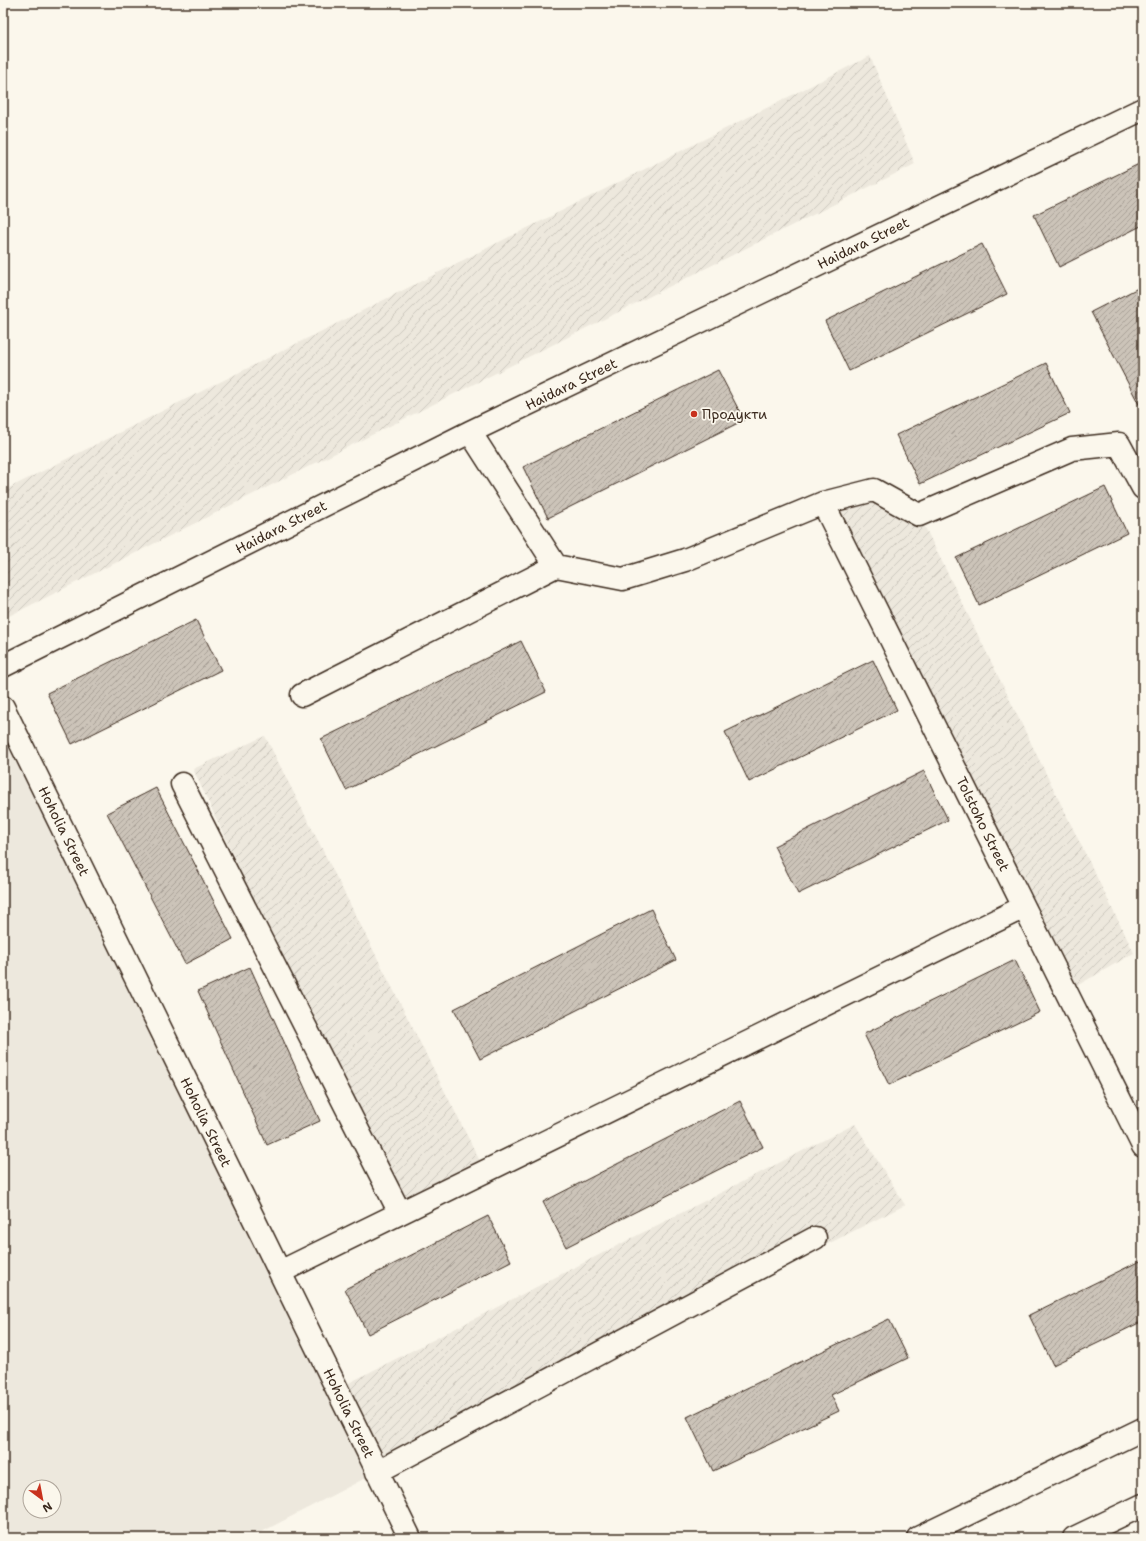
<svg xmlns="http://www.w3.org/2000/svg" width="1146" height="1541" font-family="'Shantell Sans',sans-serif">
	<defs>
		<pattern id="industrial-furrows" width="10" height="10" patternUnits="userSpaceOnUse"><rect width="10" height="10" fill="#ede8dd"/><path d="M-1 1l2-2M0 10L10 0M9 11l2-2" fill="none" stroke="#ccc7bd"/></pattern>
		<pattern id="building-hatch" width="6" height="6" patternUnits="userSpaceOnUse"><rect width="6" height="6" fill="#ccc4b9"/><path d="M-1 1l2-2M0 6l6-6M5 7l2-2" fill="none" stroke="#a79f96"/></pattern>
	</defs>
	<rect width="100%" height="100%" fill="#fbf7ec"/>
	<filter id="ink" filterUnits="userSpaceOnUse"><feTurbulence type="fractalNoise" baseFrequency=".025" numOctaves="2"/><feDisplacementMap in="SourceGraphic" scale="8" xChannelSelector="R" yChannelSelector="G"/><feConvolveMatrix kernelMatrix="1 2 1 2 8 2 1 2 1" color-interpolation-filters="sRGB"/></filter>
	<g filter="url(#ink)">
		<path fill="#ede8dd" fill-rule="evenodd" d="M3,707l374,765 -127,66h-247zM30,1487h24v24h-24z"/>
		<path fill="url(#industrial-furrows)" d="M870,56l45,108 -912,455v-128z
			M874,490l45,25 215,438 -68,39 -243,-489z
			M265,736l220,435 -85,42 -207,-444z
			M855,1124l50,81 -528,267 -40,-83z"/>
		<path fill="url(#building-hatch)" stroke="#3b2a1e" d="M1143,162v63l-84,42 -25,-52z
			M982,244l25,50 -158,77 -24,-50z
			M1142,286l1,3v123l-52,-100z
			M1046,363l24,50 -150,71 -24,-49z
			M718,370l26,50 -196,98 -25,-51z
			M1105,487l22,46 -148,72 -23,-47z
			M196,620l25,50 -149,74 -25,-51z
			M521,641l25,51 -200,98 -25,-51z
			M873,660l24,50 -148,72 -24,-50z
			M924,771l24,49 -150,74 -24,-48z
			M156,788l77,151 -48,25 -78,-151z
			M651,909l25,51 -196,99 -26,-50z
			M1015,960l25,52 -151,73 -25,-51z
			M250,967l70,154 -53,24 -69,-154z
			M740,1101l23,46 -197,100 -23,-45z
			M488,1216l23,45 -143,73 -23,-45z
			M1140,1261l3,6v54l-90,44 -24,-50z
			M889,1319l19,39 -77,37 8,16 -126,60 -26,-54z"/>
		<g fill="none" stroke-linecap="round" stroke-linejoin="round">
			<defs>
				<path id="minor" d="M470,432l86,134 67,13 62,-19 138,-57 51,-13 45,25 153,-66 47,-5 24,44
					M823,503l320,643
					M3,666l467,-234 673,-323
					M302,695l254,-129
					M3,707l407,831
					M182,784l218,429
					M280,1272l744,-365
					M377,1472l438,-234
					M918,1538l225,-109
					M1074,1538l69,-33"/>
			</defs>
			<use href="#minor" stroke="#3b2a1e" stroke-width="25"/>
			<use href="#minor" stroke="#fbf7ec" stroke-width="22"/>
		</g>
	</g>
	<circle fill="#c8321e" stroke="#fbf7ec" stroke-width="1.5" cx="694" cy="414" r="4"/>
	<g text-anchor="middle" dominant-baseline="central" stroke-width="3.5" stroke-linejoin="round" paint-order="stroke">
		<g font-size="14" fill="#3b2a1e" stroke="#fbf7ec">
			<text transform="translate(863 243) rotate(-26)">Haidara Street</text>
			<text transform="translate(571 384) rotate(-26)">Haidara Street</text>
			<text transform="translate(281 527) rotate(-27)">Haidara Street</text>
			<text transform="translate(983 824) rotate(64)">Tolstoho Street</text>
			<text transform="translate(64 831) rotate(64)">Hoholia Street</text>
			<text transform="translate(206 1122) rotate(64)">Hoholia Street</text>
			<text transform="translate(349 1413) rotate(64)">Hoholia Street</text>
		</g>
		<g font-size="14" fill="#3b2a1e" stroke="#fbf7ec" text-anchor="start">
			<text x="702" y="414">Продукти</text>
		</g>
	</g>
	<rect width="1146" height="1541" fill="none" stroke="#fbf7ec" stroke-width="16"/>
	<rect x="8" y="8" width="1130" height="1525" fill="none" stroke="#3b2a1e" stroke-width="1.5" filter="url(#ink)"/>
	<g transform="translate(42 1499) rotate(148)"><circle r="19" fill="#fbf7ec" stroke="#aea59a"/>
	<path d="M0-3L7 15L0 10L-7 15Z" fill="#c8321e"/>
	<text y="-6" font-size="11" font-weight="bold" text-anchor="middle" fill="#3b2a1e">N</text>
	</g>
</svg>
